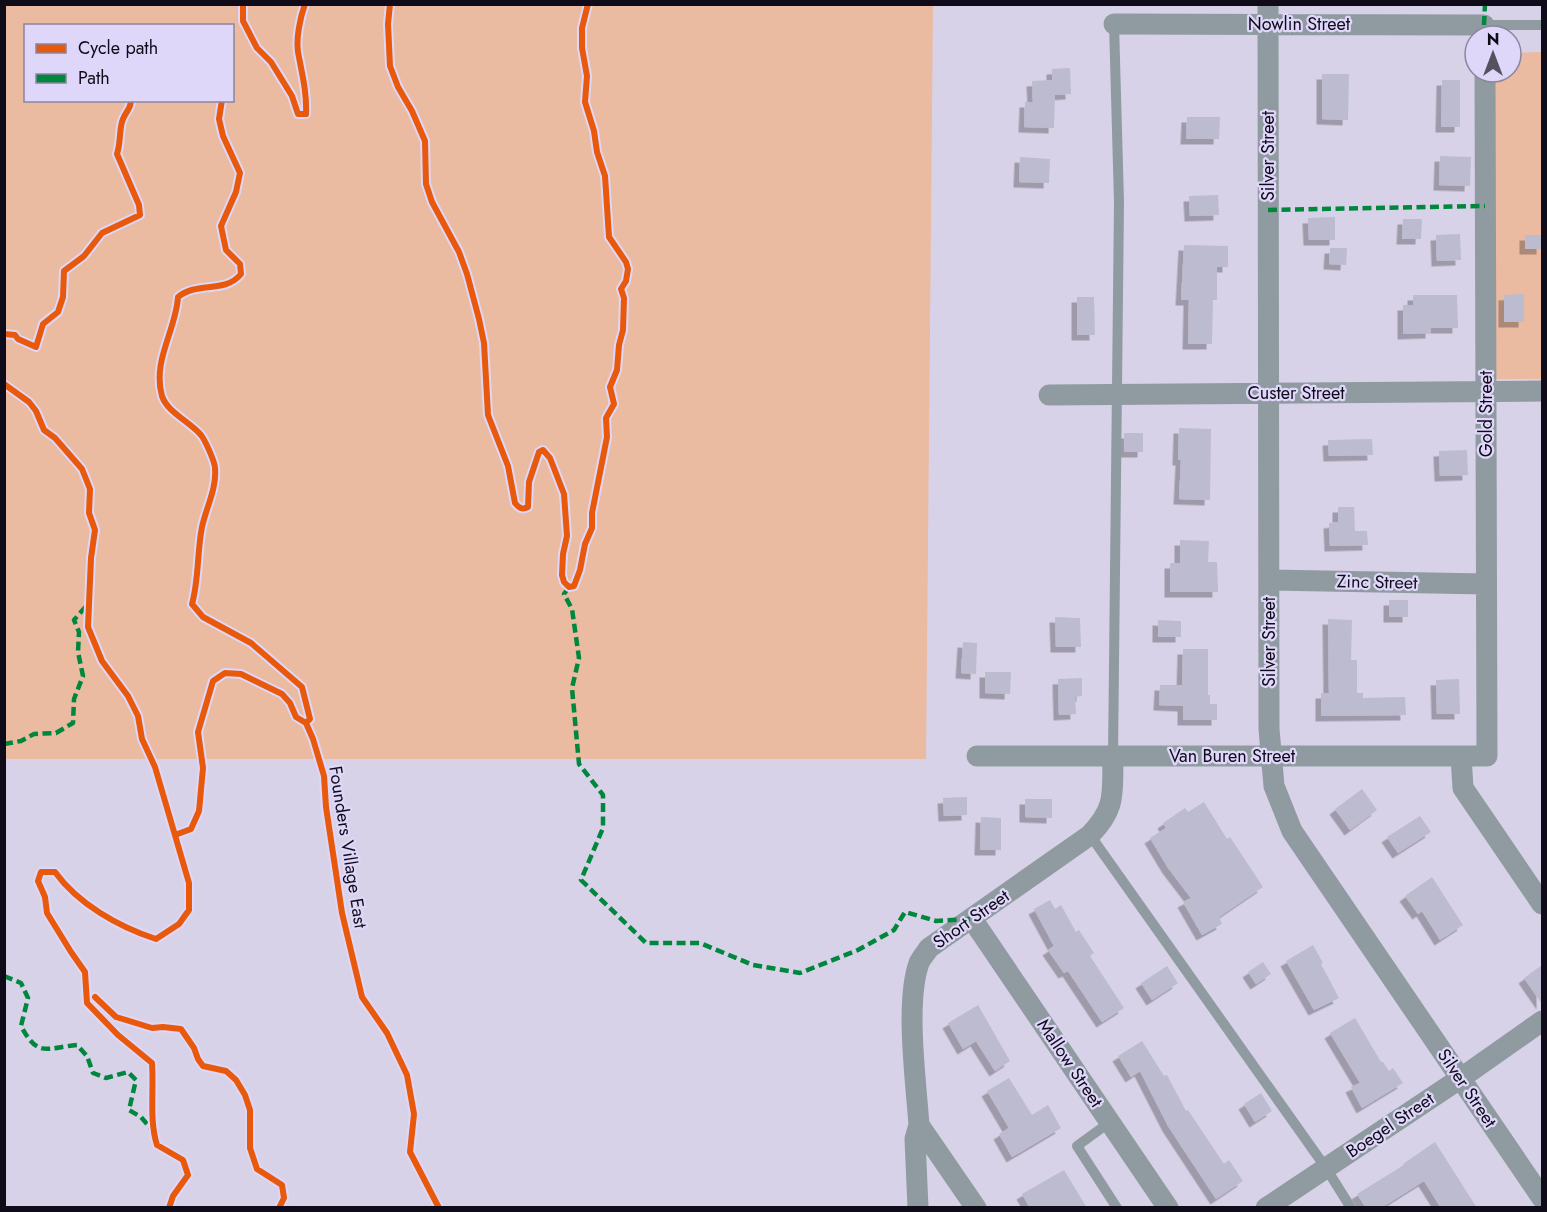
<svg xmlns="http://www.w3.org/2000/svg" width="1547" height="1212" font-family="Jost,sans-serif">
	<defs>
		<filter id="shadow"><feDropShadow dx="-5.5" dy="5.5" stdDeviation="0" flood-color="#0004"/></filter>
	</defs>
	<rect width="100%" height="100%" fill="#d8d2e8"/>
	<path fill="#eabaa1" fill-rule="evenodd" d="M4,5h929l-7,754h-921zM26,26h206v74h-206z
		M1542,52v327h-47l-3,-307h19v-19z"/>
	<path fill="#bcbbd0" filter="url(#shadow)" d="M1070,68l1,26 -16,1 -1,33 -30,-1 1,-25h8l-1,-21 20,-1v-11z
		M1322,74h27l-1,46 -26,-1z
		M1442,80h18v47h-19z
		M1187,117h33l-1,22h-33z
		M1440,156l31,1 -1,29 -31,-1z
		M1020,157l30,2 -1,24 -30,-1z
		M1218,195l1,20 -29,1 -1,-20z
		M1335,217v23h-26l-1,-22z
		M1403,219h19l-1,20h-19z
		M1460,234l1,26 -24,1 -1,-26z
		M1525,235h17v14h-17z
		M1184,245l44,1v21h-11v33h-4l-1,44h-24l1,-44h-8z
		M1330,248h17l-1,17 -17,-1z
		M1524,294v28h-20v-27z
		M1413,295h44l1,33h-27v5l-28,1v-29h10z
		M1077,297h17l1,38h-18z
		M1179,428l32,1 -1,71 -31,-1 2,-39h-3z
		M1124,433h19v19h-19z
		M1372,439l1,16 -44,1 -1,-16z
		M1467,450l1,25 -28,1 -1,-25z
		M1338,507h16l1,24h12l1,14 -38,1 -1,-23 9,-1z
		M1180,540l29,1 -1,21h9l1,30h-48v-29h10z
		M1389,600h19v17h-19z
		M1055,617l25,1 1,29h-25z
		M1328,619l24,1 -1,40h6v33h6v5l42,-1 1,18 -85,1v-23h8z
		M1158,620l23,1v16h-23z
		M963,642l14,1 -1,31 -15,-1z
		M1183,649h25v46h2v9h7v16h-34v-14l-24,-1 1,-20h22z
		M985,672h26l-1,22 -25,-1z
		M1082,678v18l-7,1 1,17 -17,1 -1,-36z
		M1459,679l1,35h-23l-1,-34z
		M1362,789l15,21 -27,20 -15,-21z
		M967,797v18l-23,1 -1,-18z
		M1025,799h27v19l-27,-1z
		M1204,802l23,37 3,-2 33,50 -44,30 3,7 -20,11 -19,-33 8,-4 -23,-30 -18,-30 16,-10 -3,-5 22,-15 3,4z
		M1420,816l11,16 -33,21 -11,-16z
		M981,817l20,1v32h-21z
		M1432,877l31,48 -23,15 -18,-29 -4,3 -13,-18z
		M1050,900l5,9 6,-4 15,27 3,-2 15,23 -4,3 34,52 -22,14 -34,-51 -4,2 -16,-23 6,-4 -20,-37z
		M1313,945l10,18 -2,1 18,34 -25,12 -28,-49z
		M1263,962l8,12 -15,10 -8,-12z
		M1542,965v39l-18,-26z
		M1167,966l11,17 -26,17 -11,-17z
		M978,1005l32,56 -15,10 -19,-30 -13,8 -15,-26z
		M1355,1018l26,44h2l6,9 4,-3 10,15 -41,25 -11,-21 9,-4 -30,-50z
		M1142,1041l22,35 3,-1 19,36 2,-1 36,54 5,-4 14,21 -27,18 -48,-73 -28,-55 -9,6 -13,-21z
		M1009,1078l23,37 16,-10 13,23 -49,29 -13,-23 10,-6 -22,-37z
		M1261,1093l11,18 -17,11 -11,-18z
		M1435,1142l42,66h-36l-17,-27 -43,27h-15l-9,-14 47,-29 -1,-1z
		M1064,1170l23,38h-57l-8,-14z"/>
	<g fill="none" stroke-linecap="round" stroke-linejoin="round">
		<path stroke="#909ba1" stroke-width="10" d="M1484,25h58
			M1113,757l6,-555 -5,-178
			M1090,835l236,333 25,40
			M1110,1122l-33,24 40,62"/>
		<path stroke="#909ba1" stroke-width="21" d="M1268,4l1,725 5,57 18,45 250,367
			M1114,24l370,1v11
			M1049,395l493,-4
			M1269,580l217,4
			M977,756h510l-2,-684
			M1461,756l2,32 79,116
			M972,919l196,289
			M919,1125l57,83
			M918,1208l-3,-69 4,-14c-3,-43 -14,-123 0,-162 2,-5 7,-10 10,-15l161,-113c27,-28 22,-42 23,-78
			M1266,1208l195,-130 81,-57"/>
		<path stroke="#00873e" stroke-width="4.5" stroke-dasharray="9 4.5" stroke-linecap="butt" d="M1484,25l1,-21
			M1268,210l217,-4
			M569,587l-5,7 8,15 7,49 -7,30 7,76 24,31v33l-22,52 65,63h54l53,22 47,8 58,-23 36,-20 11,-18 31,9 36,-2
			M4,744l17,-3 13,-7 22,-1 17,-10 1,-24 9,-23 -5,-24 1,-20 -5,-12 14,-16
			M4,976l17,7 7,15 -7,28c17,32 25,22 56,19l10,11 6,17 13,5 22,-6 8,8 -7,30 12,7 11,13"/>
		<defs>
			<path id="cycleway" d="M243,4v17l14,27 14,14 21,34 6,18h8c1,-22 -4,-40 -8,-62 -2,-14 2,-34 7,-48
				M390,4l-2,20 2,42 8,21 14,24 13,30 1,43 6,18 27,50 8,22 12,45 5,24 4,72 20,51 7,37c4,5 7,7 13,4l1,-25 10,-30 4,-2 7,8 14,36 3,42 -4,18 -1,21 2,7 5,5 5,-1 6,-16 5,-26 7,-16v-15l15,-76 -1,-19 8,-14 -4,-17 7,-17 2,-25 4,-15 1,-32 -3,-9 5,-8 2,-12 -2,-7 -17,-25 -4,-61 -8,-24 -3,-21 -9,-29 2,-26 -5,-28v-20l6,-24
				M4,334l11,1 3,4 18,8 7,-23 15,-12 5,-15 1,-26 20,-15 18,-23 38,-18 -1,-10 -22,-51c4,-12 2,-26 6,-35 3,-8 8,-10 8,-19
				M4,384l25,18 7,9 8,19 11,8 27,31 8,20 -1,24 6,17 -4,28 -3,69 14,34 26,35 10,20 4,23 13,28 34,116v27l-10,14 -23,15c-37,-12 -78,-35 -101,-67h-14l-3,9 7,16 2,16 24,39 14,20 2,31 31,32 34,28c2,27 -3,57 5,82l26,15 5,15 -15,21 -4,12
				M306,723l7,16 11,37 2,31 16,106 20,84 25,36 20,42 7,39 -4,38 29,56
				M175,835l16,-6 8,-18 4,-43 -5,-36 15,-51 12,-8 16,1 41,20 8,9 6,14 10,6 4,-4 -8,-32 -51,-44 -48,-26 -11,-13c7,-25 5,-52 10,-77 4,-19 15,-39 13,-59 0,-6 -10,-28 -14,-33 -11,-13 -34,-23 -39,-39 -10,-35 14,-66 16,-99 19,-16 47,-3 63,-23l-1,-10 -14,-14 -5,-24 15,-34 4,-19 -17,-37 -4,-17 3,-19
				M95,997l21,20 36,11 11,-1 18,2 13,19 4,11 5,7 23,5 10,9 9,15 5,15v38l7,21 25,16 2,13 -5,10"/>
		</defs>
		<use href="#cycleway" stroke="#dfd7f9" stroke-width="10"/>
		<use href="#cycleway" stroke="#e8590c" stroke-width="6"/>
	</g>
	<g text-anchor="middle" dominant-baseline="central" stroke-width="4.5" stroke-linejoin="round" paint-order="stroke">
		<g font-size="18" fill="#0f0b19" stroke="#dfd7f9">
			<text x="1299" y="24">Nowlin Street</text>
			<text transform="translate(1268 156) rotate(-90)">Silver Street</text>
			<text x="1296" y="393">Custer Street</text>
			<text transform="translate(1486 414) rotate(-90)">Gold Street</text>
			<text transform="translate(1377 582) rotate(1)">Zinc Street</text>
			<text transform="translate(1269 642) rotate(-90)">Silver Street</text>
			<text x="1232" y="756">Van Buren Street</text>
			<text transform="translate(348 847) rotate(81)">Founders Village East</text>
			<text transform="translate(971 919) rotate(-35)">Short Street</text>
			<text transform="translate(1070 1063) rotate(56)">Mallow Street</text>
			<text transform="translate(1467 1088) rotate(56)">Silver Street</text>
			<text transform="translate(1390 1125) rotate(-34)">Boegel Street</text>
		</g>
	</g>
	<rect width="1547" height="1212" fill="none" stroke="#0f0b19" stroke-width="12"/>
	<rect x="24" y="24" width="210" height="78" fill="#dfd7f9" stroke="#8c859f" stroke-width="1.5"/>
	<rect x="36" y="44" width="30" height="9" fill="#e8590c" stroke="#8c859f" stroke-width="1.5"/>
	<text x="78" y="54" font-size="18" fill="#0f0b19">Cycle path</text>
	<rect x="36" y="74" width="30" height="9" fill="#00873e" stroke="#8c859f" stroke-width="1.5"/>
	<text x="78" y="84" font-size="18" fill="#0f0b19">Path</text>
	<g transform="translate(1493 54)"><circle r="28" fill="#dfd7f9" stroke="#8c859f" stroke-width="1.5"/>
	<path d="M0-4.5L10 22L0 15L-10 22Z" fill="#555161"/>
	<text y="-9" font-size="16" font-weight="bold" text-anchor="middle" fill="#0f0b19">N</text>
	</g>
</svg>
